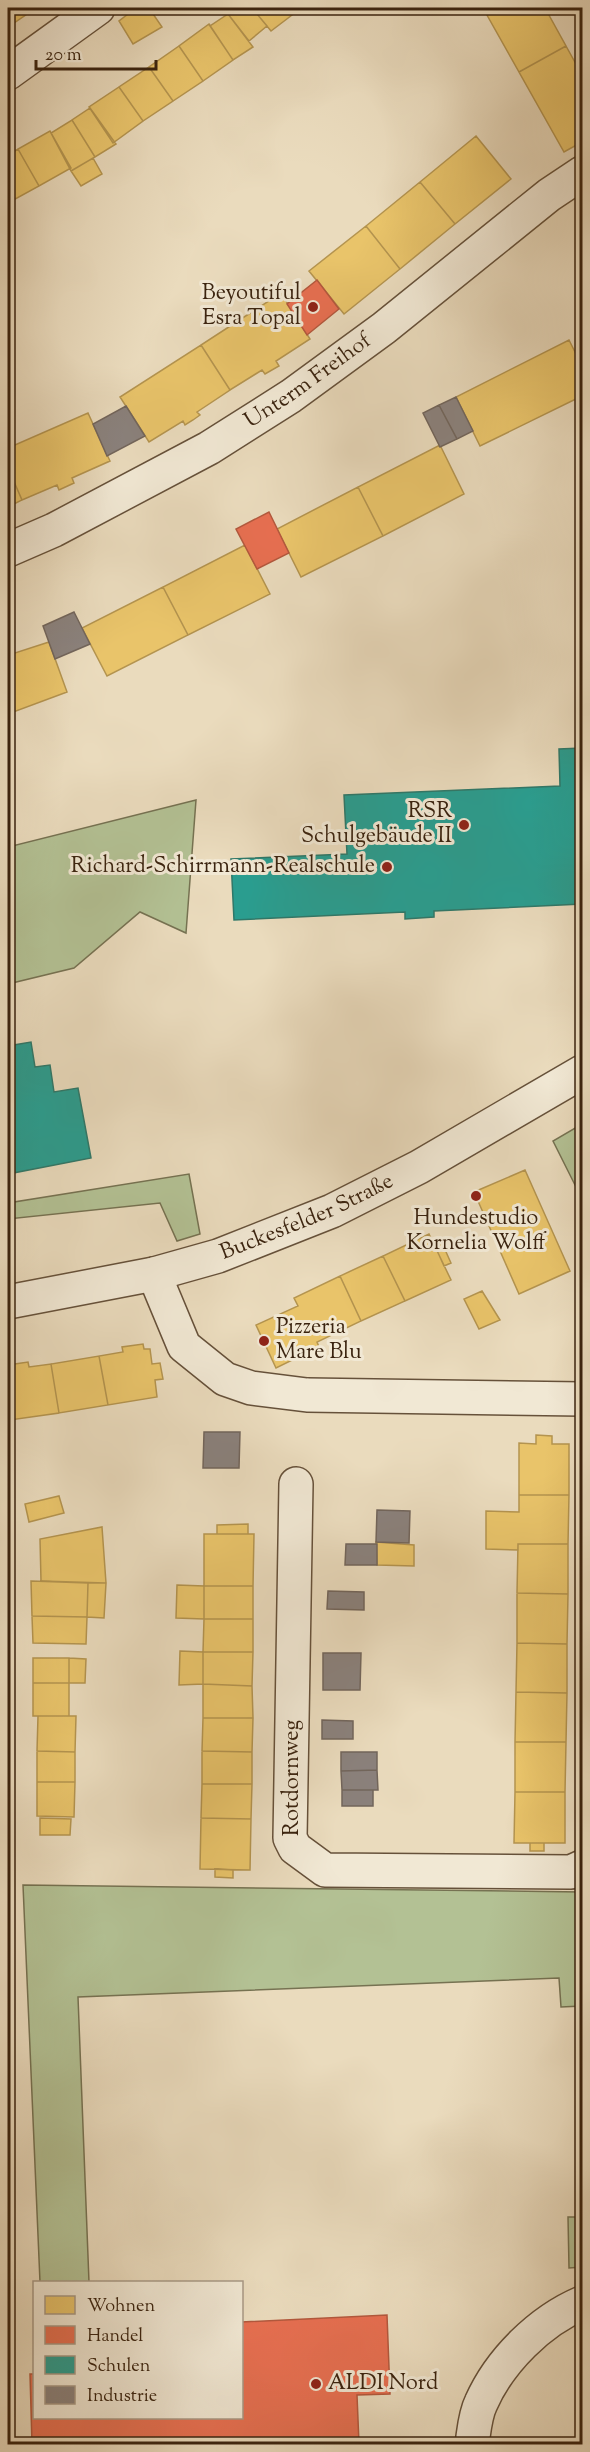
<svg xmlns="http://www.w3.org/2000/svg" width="590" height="2452" font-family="'Sorts Mill Goudy',serif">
	<rect width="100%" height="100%" fill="#eadbbd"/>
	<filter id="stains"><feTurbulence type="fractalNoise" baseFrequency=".00333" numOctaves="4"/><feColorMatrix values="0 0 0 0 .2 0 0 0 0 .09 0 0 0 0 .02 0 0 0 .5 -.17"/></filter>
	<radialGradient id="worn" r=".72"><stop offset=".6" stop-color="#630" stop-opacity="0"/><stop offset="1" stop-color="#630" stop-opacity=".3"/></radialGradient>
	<path fill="#b3c194" stroke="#767252" stroke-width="1.5" d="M196,800l-10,133 -46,-21 -66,56 -66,16v-137z
		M582,1124v65l-6,-2 -23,-46z
		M189,1174l11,60 -23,7 -17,-38 -152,16v-16z
		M23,1885l559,7v114l-21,1 -2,-29 -481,19 11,285h-49z
		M568,2217h14v50l-13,1z"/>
	<path fill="#e9c46a" stroke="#b4944f" stroke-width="1.5" d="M8,8h28l-28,19z
		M136,8h13l13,19 -29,17 -14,-23z
		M237,8h15l15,18 -18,15 -21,-27z
		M252,8h47l1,1 -29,22z
		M483,8h62l21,38 -47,26z
		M228,14l25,33 -20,13 -23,-34z
		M209,24l24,36 -30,21 -24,-35z
		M179,46l24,35 -30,20 -24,-34z
		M566,46l16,29v67l-18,10 -45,-80z
		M149,67l24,34 -30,20 -24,-34z
		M119,87l24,34 -30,22 -24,-36z
		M90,108l26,36 -21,13 -23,-37z
		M72,120l23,37 -24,14 -20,-38z
		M50,131l21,37 -32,18 -21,-37z
		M476,136l35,43 -56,45 -35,-42z
		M18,149l21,37 -31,17v-48z
		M93,158l9,16 -21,12 -10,-15z
		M420,182l35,42 -55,45 -34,-43z
		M366,226l34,43 -56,45 -35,-43z
		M281,293l29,46 -34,22 3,5 -14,8 -3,-4 -32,20 -29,-45z
		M569,340l13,26v30l-102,50 -24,-49z
		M201,345l29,45 -33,22 3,3 -7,5 -8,5 -2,-4 -34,21 -29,-45z
		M88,413l22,48 -38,17 2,5 -15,7 -2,-5 -35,15 -14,-32v-20z
		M440,445l24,49 -81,42 -25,-49z
		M8,468l14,32 -14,7z
		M358,487l25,49 -82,41 -24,-48z
		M245,545l25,49 -82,41 -25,-48z
		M163,587l25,48 -81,41 -25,-48z
		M49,642l18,50 -59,22v-60l1,1z
		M525,1170l45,101 -51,23 -45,-102z
		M429,1234l22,46 -46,21 -22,-45z
		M442,1243l9,20 -7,3 -9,-20z
		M383,1256l22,45 -44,20 -21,-45z
		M340,1276l21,45 -44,21 2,5 -43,21 -20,-43 42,-19 -4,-8z
		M482,1291l18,29 -21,9 -15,-30z
		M143,1344l1,5h6l2,15 8,-1 3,16 -8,1 2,17 -49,8 -9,-49 24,-4 -1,-5z
		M99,1356l9,49 -49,8 -8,-49z
		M28,1362l1,5 22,-3 8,49 -49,7 -2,-55z
		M536,1435l16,1v8h17v51h-50v-52l17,1z
		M519,1495h50l-1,49h-50v6l-32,-1v-38l33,1z
		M59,1496l5,17 -35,9 -4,-18z
		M248,1524v10h-31v-9z
		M102,1527l4,56 -65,-2 -1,-42z
		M204,1534h50l-1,52h-49z
		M376,1542l38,3v21l-37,-1z
		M518,1544h50v50l-51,-1z
		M31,1581l57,2 -1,34 -55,-1z
		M88,1583h18l-2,35 -17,-1z
		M177,1585l27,1v33l-28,-1z
		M204,1586h49v33h-49z
		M517,1593l51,1 -1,50 -50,-1z
		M32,1616l55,1 -1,27 -53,-1z
		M204,1619h49v33h-50z
		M517,1643l50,1v49l-51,-1z
		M180,1651l23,1v32l-24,1z
		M203,1652h50l-1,34 -49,-2z
		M33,1658h36v25h-36z
		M69,1658l17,1 -1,24h-16z
		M33,1683h36v33h-36z
		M203,1684l49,2 1,32h-50z
		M516,1692l51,1 -1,49h-51z
		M38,1716h38l-1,36 -38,-1z
		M203,1718h50l-1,34 -50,-1z
		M515,1742h51l-1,50h-50z
		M37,1751l38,1v30h-38z
		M202,1751l50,1v32h-50z
		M37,1782h38l-1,35 -37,-1z
		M202,1784h50l-1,35 -50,-1z
		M515,1792h50v51h-51z
		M40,1818l31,1 -1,16h-30z
		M201,1818l50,1 -1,51 -50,-1z
		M530,1843h14v8h-14z
		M215,1869l18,1v8l-18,-1z"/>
	<path fill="#e76f51" stroke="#b3583d" stroke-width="1.5" d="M317,280l22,29 -32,26 -20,-31z
		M269,512l20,41 -32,16 -21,-40z
		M387,2315l3,79 -33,1 2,49h-327l-2,-70h4v44h208v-96z"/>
	<path fill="#2a9d8f" stroke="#2f7869" stroke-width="1.5" d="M582,748v156l-148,7v6l-29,2v-7l-171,8 -3,-61 116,-5 -3,-59 216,-9 -1,-37z
		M31,1042l4,25 15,-2 4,27 24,-4 13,70 -83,16v-128z"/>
	<path fill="#8a817c" stroke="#72655b" stroke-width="1.5" d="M456,397l17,34 -16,8 -18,-34z
		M439,405l18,34 -17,8 -17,-34z
		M126,406l19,30 -38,20 -14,-32z
		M74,612l16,32 -35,15 -12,-33z
		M204,1432h36l-1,36h-36z
		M377,1510l33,1 -1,32 -33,-1z
		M346,1544h31v21h-32z
		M328,1591l36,1v18l-37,-1z
		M323,1653h38l-1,37h-37z
		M322,1720l31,1v18h-31z
		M341,1752h36v18l-36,1z
		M377,1770l1,20h-36l-1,-19z
		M342,1790h31v16h-31z"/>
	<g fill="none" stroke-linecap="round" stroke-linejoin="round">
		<defs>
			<g id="minor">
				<path d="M8,73l90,-65"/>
				<path id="s1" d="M8,550l46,-20 155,-82 82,-52 93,-68 165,-133 33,-22"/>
				<path d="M154,1274l30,72 41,33 26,9 56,7 275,4"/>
				<path id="s2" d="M8,1302l146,-28 64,-18 114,-45 87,-44 163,-95"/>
				<path d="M296,1484l-6,354 5,10 30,22 246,2 11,-5"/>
				<path d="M472,2444c2,-13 3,-29 9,-41 19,-43 59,-82 101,-100"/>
			</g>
		</defs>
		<use href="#minor" stroke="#66513a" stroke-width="36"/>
		<use href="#minor" stroke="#f1e8d4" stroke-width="33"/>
	</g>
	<g fill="#8f2418" stroke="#f1e8d4" stroke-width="2">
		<circle cx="313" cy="307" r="6"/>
		<circle cx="464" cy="825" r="6"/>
		<circle cx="387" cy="867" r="6"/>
		<circle cx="476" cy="1196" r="6"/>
		<circle cx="264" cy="1341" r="6"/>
		<circle cx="316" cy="2384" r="6"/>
	</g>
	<g text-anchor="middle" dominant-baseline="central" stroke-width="6" stroke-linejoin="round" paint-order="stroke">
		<g font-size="22" fill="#3a230f" stroke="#f1e8d4" text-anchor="end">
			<text x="301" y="294">Beyoutiful<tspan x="301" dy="25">Esra Topal</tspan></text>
			<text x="452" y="812">RSR<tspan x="452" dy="25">Schulgebäude II</tspan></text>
			<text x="375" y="867">Richard-Schirrmann-Realschule</text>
			<text x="476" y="1219" text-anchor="middle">Hundestudio<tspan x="476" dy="25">Kornelia Wolff</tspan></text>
			<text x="276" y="1328" text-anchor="start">Pizzeria<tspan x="276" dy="25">Mare Blu</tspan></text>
			<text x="328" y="2384" text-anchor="start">ALDI Nord</text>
		</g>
		<g font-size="22" fill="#3a230f" stroke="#f1e8d4">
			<text stroke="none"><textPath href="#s1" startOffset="345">Unterm Freihof</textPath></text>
			<text stroke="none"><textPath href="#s2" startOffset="312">Buckesfelder Straße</textPath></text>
			<text transform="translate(293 1778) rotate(-90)">Rotdornweg</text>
		</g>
	</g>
	<rect width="590" height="2452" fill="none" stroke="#eadbbd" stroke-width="30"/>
	<rect x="9" y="9" width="572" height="2434" fill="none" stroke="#3a230f" stroke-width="3"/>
	<rect x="15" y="15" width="560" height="2422" fill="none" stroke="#3a230f" stroke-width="1.5"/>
	<rect x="33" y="2281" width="210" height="138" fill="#f1e8d4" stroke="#a89985" stroke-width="1.5"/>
	<rect x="45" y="2296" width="30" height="18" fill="#e9c46a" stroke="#a89985" stroke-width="1.5"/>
	<text x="87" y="2311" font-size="18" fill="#3a230f">Wohnen</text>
	<rect x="45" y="2326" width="30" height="18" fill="#e76f51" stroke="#a89985" stroke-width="1.5"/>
	<text x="87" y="2341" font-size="18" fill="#3a230f">Handel</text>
	<rect x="45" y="2356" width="30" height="18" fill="#2a9d8f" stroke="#a89985" stroke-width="1.5"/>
	<text x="87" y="2371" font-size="18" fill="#3a230f">Schulen</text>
	<rect x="45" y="2386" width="30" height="18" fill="#8a817c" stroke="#a89985" stroke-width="1.5"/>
	<text x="87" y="2401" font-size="18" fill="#3a230f">Industrie</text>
	<path d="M36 60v9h120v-9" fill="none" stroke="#3a230f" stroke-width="3"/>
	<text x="45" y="60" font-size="18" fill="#3a230f" stroke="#f1e8d4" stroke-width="4.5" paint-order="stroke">20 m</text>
	<rect width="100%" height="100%" filter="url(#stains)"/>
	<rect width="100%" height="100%" fill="url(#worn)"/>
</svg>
